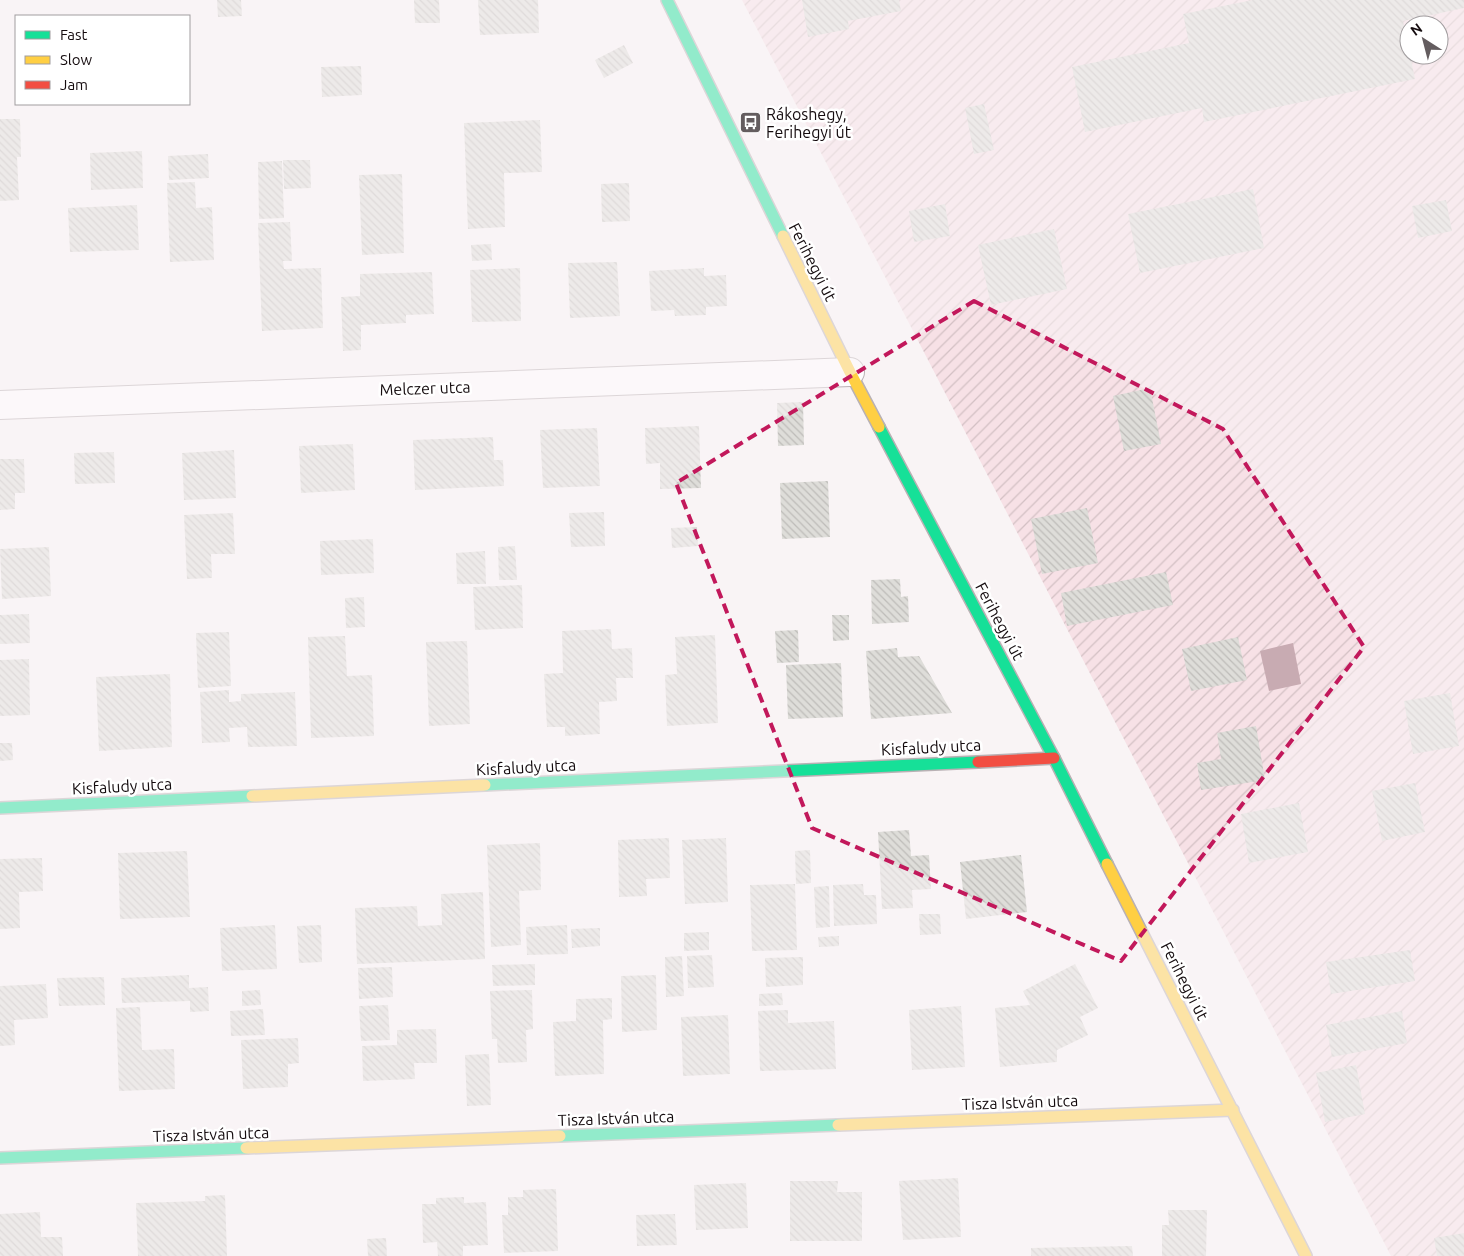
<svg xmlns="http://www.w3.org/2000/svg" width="1464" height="1256" font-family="Ubuntu,sans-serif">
	<defs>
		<pattern id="garden-furrows" width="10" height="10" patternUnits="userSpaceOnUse" patternTransform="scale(1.25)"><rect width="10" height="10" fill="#f7e1e6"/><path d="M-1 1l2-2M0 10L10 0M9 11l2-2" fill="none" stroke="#d3c0c4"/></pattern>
		<pattern id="building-back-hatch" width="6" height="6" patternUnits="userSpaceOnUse" patternTransform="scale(1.25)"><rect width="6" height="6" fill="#deddd9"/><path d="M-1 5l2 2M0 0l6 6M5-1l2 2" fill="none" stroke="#bebcb9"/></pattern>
	</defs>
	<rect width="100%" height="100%" fill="#f9f4f5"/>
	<path fill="url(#garden-furrows)" fill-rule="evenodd" d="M742,0h722v1256h-73zM1409,25h30v30h-30z"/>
	<path fill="#c8abb2" d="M1293,643l8,41 -32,7 -9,-40z"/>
	<path fill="url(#building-back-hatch)" d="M217,0h24l1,16 -24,1z
		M414,0h25l1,23h-25z
		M478,0h60l1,33 -59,2z
		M802,0h97l2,11 -53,10 1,8 -41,8z
		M1253,0h211v8l-61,13 6,34h1l5,24 -211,43 -2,-14 -117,24 -13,-65 117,-24 -6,-29z
		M624,45l9,18 -29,15 -9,-18z
		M361,66l1,29 -40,2 -1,-30z
		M984,104l10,46 -20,4 -9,-46z
		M0,119h20l1,38h-4l2,43 -19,1z
		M540,120l2,52 -38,1 1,54 -37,2 -4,-106z
		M142,151l1,37 -52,2 -1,-37z
		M208,154l1,24 -40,2 -1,-24z
		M283,160h27l1,28 -27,1z
		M282,161l2,57 -25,1 -1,-57z
		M402,174l2,79 -42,2 -3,-80z
		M195,182l1,26 16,-1 2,53 -44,2 -3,-79z
		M629,183l1,38 -28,1 -1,-38z
		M1253,189l11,59 -124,25 -12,-59z
		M1446,200l6,31 -34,7 -6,-32z
		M945,204l5,32 -36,6 -5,-31z
		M137,205l2,45 -69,2 -2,-44z
		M290,222l2,39h-9l1,8 37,-1 2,60 -61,3 -4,-108z
		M1054,229l13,60 -76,16 -13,-60z
		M491,244l1,16 -20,1 -1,-16z
		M617,262l3,54 -50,2 -2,-55z
		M520,268l1,53 -49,1 -2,-52z
		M704,268v8l22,-1 1,31 -21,1v8l-31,1 -1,-6 -23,1 -2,-40z
		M432,272l2,42 -28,1v8l-45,2v25l-18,1 -2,-54 19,-1v-22z
		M1150,388l11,56 -37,7 -11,-55z
		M803,402l1,43 -26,1 -1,-43z
		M699,426l2,62 -41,1v-26l-14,1 -1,-36z
		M597,428l3,58 -57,2 -3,-58z
		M493,437l1,23h9l1,26 -89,4 -2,-50z
		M353,444l2,46 -54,3 -2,-47z
		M234,450l2,48 -52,2 -2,-47z
		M114,452l1,31 -40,1 -1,-31z
		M0,459h24l1,34h-10v16l-15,1z
		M828,481l2,56 -48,2 -2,-56z
		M1087,508l11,55 -56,11 -11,-55z
		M604,512l1,34 -34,1 -2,-34z
		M233,513l2,41h-24l1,24 -25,1 -3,-64z
		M697,527l1,19 -26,2 -1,-20z
		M373,539l1,34 -53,2 -1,-34z
		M515,546l2,34h-18l-1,-33z
		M49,547l2,49 -49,3 -2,-50z
		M485,551l1,33h-29l-1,-31z
		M1166,572l7,33 -106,21 -6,-33z
		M900,579l1,18 7,-1 1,26 -37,2 -1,-44z
		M522,585l1,43 -48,2 -2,-43z
		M364,597l1,30 -19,1 -1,-30z
		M29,614l1,29 -30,1v-29z
		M832,615h17v25l-16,1z
		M611,629l1,20 20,-1 1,30h-17l1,23 -18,1 1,32 -35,2v-9h-18l-3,-53 19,-1 -1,-42z
		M798,630l1,32 -22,1 -2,-32z
		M229,632l2,54 -33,2 -2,-55z
		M715,635l3,88 -51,3 -2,-51 12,-1 -2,-37z
		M345,636l2,40 25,-1 2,61 -63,2 -3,-101z
		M1238,637l9,43 -56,11 -9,-42z
		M467,641l3,83 -41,2 -3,-84z
		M897,648l1,9 21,-1 33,57 -81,6 -5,-68z
		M29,659l1,56 -30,1v-56z
		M841,663l2,54 -55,2 -2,-54z
		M170,674l2,73 -73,4 -3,-74z
		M229,690v12l12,-1v-7l54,-2 2,54 -49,1 -1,-20 -18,1 1,14 -28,1 -2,-51z
		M1450,693l9,53 -46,8 -9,-53z
		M1256,726l9,54 -64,10 -4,-27 24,-4 -4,-26z
		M0,743h12l1,17 -13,1z
		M1415,783l10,49 -43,9 -10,-50z
		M1299,803l9,49 -59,11 -8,-49z
		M909,830l2,26 18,-1 2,34 -19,1 1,18 -31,1 -4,-77z
		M669,838l1,40 -24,1 1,17 -28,1 -1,-57z
		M726,838l2,64 -43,2 -3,-64z
		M540,843l1,47 -22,1 2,54 -30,2 -4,-102z
		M810,850l1,33 -15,1 -1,-33z
		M187,851l3,66 -70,2 -2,-66z
		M1021,855l6,57 -61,7 -6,-57z
		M42,858l1,33 -24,1 1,36 -20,1v-70z
		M795,884l2,66 -45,1 -2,-66z
		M863,884l1,11h12l1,29 -43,2 -1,-41z
		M829,886l1,41 -14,1 -2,-41z
		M483,892l2,67 -128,5 -2,-56 62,-2 1,20 24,-1 -1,-31z
		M919,914h21l1,20 -21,1z
		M275,925l2,44 -55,2 -2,-43z
		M321,925l1,37 -23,1 -2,-37z
		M567,925l1,29 -41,1 -1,-28z
		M600,928v18l-28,2 -1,-19z
		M709,932v18l-25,1v-18z
		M839,936v10l-20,1 -1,-10z
		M1410,950l5,31 -84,13 -5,-32z
		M712,955l2,32 -26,1 -1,-32z
		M682,956l2,40 -18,1 -1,-40z
		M803,957v28l-37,2 -1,-29z
		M535,964v21l-42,1 -1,-21z
		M1075,964l23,44 -18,9 8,18 -31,15v12l-57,5 -5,-59 35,-3 -7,-14z
		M392,967l1,30 -34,2 -1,-31z
		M189,975v13l19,-1 1,24 -19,1v-11l-68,2 -1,-25z
		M656,975l1,55 -35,2 -1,-56z
		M104,977l1,28 -46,1 -2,-28z
		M46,984l2,34 -34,2 1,25 -15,1v-60z
		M260,990l1,15 -19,1v-15z
		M532,990l1,39 -7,1 1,32 -29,1 -1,-24h-5l-2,-48z
		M782,993l1,12 -24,1v-12z
		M612,998v21l-9,1 1,54 -49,2 -2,-54 23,-1v-22z
		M388,1005l2,35 -29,1 -2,-35z
		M961,1006l4,61 -53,3 -3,-60z
		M140,1007l2,43 32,-1 1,40 -56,2 -3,-83z
		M263,1009l2,26 -34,1 -1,-25z
		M788,1010v13l46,-2 2,48 -76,2 -2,-60z
		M1402,1011l5,32 -75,14 -6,-32z
		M728,1015l2,59 -47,2 -2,-59z
		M436,1029l1,34h-23l1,16 -52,2 -1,-35 35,-1v-15z
		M298,1038l1,25 -11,1v23l-45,2 -2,-49z
		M489,1054l2,51 -24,1 -2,-51z
		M1356,1065l9,49 -40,8 -9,-49z
		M958,1178l3,59 -58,3 -4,-59z
		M790,1181h48l-1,11h25v49h-72z
		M746,1183l2,45 -52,2 -2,-45z
		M556,1189l2,62 -54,2 -2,-38h6v-18h15v-7z
		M225,1195l2,61h-89l-2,-53 69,-2v-5z
		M464,1197v6l22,-1 2,43 -25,1v10h-25l-1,-14 -14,1 -1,-39h14v-6z
		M1168,1210h39l-1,46h-44v-31h7z
		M40,1212l1,25h21l1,19h-63v-42z
		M675,1214l2,31 -40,1 -1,-31z
		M1464,1233v23h-27l-3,-18z
		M386,1238l1,18h-19l-1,-17z
		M1132,1246l1,10h-102v-8z"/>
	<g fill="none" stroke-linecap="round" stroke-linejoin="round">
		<defs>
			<path id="street" d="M0,405l850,-33"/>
			<path id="fast" d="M667,0l116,236
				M879,427l175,331 53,106
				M485,785l493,-23
				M0,808l252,-12
				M560,1136l278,-11
				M0,1158l246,-10"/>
			<path id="slow" d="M783,236l67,136 29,55
				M252,796l233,-11
				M1107,864l199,392
				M838,1125l395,-15
				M246,1148l314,-12"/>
			<path id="jam" d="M978,762l76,-4"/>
		</defs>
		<use href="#street" stroke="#b9b1b4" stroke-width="30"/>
		<use href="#fast" stroke="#b9b1b4" stroke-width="14"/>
		<use href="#slow" stroke="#b9b1b4" stroke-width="14"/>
		<use href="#jam" stroke="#b9b1b4" stroke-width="14"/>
		<use href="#street" stroke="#fefdfe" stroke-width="28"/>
		<use href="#fast" stroke="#16e098" stroke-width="11"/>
		<use href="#slow" stroke="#ffcf43" stroke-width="11"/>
		<use href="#jam" stroke="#f24e42" stroke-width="11"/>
	</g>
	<path d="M0 0H1464V1256H0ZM974,301l249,128 141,218 -243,314 -309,-133 -136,-345z" fill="#f9f4f5" fill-opacity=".55" fill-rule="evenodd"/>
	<path fill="none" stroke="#c2185b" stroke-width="4" stroke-dasharray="10 6" stroke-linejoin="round" d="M974,301l249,128 141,218 -243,314 -309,-133 -136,-345z"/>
	<defs>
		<symbol id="bus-square" viewBox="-11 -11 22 22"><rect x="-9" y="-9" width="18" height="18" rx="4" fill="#645d5f" stroke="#fff"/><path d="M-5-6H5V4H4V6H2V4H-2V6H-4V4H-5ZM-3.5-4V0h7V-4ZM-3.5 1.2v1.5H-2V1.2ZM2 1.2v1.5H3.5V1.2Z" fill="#fff"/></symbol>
	</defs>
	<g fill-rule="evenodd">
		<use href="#bus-square" x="738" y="110" width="25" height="25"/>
	</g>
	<g text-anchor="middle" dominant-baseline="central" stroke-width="5" stroke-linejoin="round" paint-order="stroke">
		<g font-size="16" fill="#140b0e" stroke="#fff" text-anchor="start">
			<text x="766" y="114">Rákoshegy,<tspan x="766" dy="18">Ferihegyi út</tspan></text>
		</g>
		<g font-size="16" fill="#140b0e" stroke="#fff">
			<text transform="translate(813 262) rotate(63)">Ferihegyi út</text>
			<text transform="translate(425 388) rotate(-2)">Melczer utca</text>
			<text transform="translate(1000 621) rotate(62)">Ferihegyi út</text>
			<text transform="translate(931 747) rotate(-3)">Kisfaludy utca</text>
			<text transform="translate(526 767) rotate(-3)">Kisfaludy utca</text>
			<text transform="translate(122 786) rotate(-3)">Kisfaludy utca</text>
			<text transform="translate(1185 981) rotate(63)">Ferihegyi út</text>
			<text transform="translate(1020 1102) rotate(-2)">Tisza István utca</text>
			<text transform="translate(616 1118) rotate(-2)">Tisza István utca</text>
			<text transform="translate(211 1134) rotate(-2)">Tisza István utca</text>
		</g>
	</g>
	<rect x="15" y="15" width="175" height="90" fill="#ffffff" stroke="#a19d9f"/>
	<rect x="25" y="31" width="25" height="8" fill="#16e098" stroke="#a19d9f"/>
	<text x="60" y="40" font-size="15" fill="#140b0e">Fast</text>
	<rect x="25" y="56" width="25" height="8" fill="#ffcf43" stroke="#a19d9f"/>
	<text x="60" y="65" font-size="15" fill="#140b0e">Slow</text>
	<rect x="25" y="81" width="25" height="8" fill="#f24e42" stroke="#a19d9f"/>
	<text x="60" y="90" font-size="15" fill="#140b0e">Jam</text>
	<g transform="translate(1424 40) rotate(324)"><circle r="24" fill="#ffffff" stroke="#a19d9f"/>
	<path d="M0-4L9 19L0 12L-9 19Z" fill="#645d5f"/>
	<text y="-8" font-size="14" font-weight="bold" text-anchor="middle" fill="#140b0e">N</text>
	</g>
</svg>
